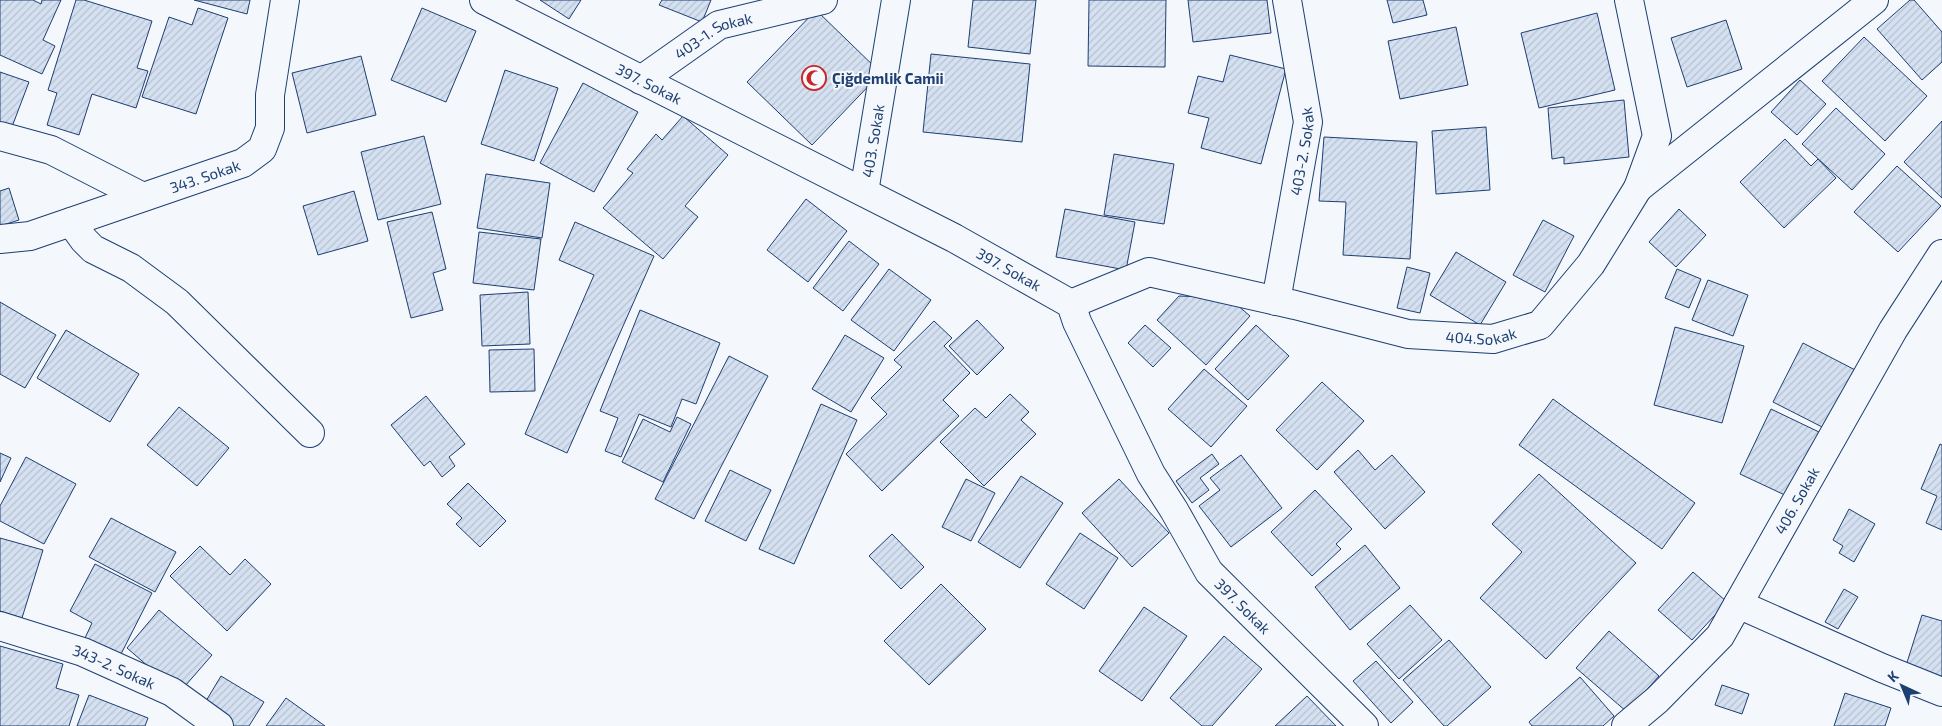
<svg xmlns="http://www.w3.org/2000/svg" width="1942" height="726" font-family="'Exo 2',sans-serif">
	<defs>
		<pattern id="building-hatch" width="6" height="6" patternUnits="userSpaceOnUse" patternTransform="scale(1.25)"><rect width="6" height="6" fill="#d5e0f0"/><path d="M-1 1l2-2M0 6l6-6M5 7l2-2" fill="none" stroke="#b6c1d1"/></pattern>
	</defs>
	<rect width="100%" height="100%" fill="#f4f7fb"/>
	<path fill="url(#building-hatch)" stroke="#1d3f73" d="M0,0h33l8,4 1,-4h19l-18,40 12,6 -13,28 -42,-19z
		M76,0h8l68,21 -15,47 11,3 -12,37 -44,-14 -13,41 -32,-10 10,-32 -9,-3z
		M194,0h56l-3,14z
		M540,0h41l-12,19z
		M662,0h49l-9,22 -43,-17z
		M973,0h63l-6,54 -62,-7z
		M1089,0h77l-1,67 -77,-1z
		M1188,0h79l4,33 -78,9z
		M1387,0h36l4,15 -34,8z
		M1910,0h4l28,32v30l-20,18 -45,-51z
		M198,8l30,10 -32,96 -54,-17 27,-80 23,8z
		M422,8l54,23 -30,71 -55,-22z
		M816,10l65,63 -69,72 -65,-63z
		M1597,13l18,77 -76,18 -18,-75z
		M1726,20l16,49 -55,18 -16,-49z
		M1456,27l12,58 -68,14 -12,-58z
		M1864,37l63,59 -42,45 -63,-60z
		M931,54l99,10 -8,78 -99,-10z
		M1230,55l56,14 -25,95 -60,-16 8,-30 -21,-5 10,-37 25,6z
		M361,56l15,59 -69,18 -15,-60z
		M505,70l53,18 -24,73 -53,-17z
		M0,72l29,10 -19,50 -10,-4z
		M1800,80l26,24 -29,31 -26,-23z
		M583,83l55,29 -44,80 -54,-29z
		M1624,100l5,57 -65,7v-7l-12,2 -4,-51z
		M1836,108l49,46 -33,36 -50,-46z
		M683,116l45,39 -43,51 13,11 -35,42 -60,-51 30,-35 -6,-4 29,-35 6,6z
		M1942,121v77l-38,-36z
		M1486,127l4,63 -54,4 -4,-63z
		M424,136l17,68 -63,16 -17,-68z
		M1324,137l93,5 -7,117 -67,-4 3,-53 -27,-1z
		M1785,139l26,27 7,-7 18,19 -52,50 -44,-46z
		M1114,154l60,10 -10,60 -60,-9z
		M1897,166l44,40 -43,46 -44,-40z
		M486,174l64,9 -8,55 -65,-10z
		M9,188l10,32 -19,6v-35z
		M354,191l14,50 -50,14 -15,-49z
		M806,199l41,32 -39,51 -41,-32z
		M1065,209l70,13 -9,48 -70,-13z
		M1679,209l27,26 -30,32 -27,-25z
		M432,212l14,57 -13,4 10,37 -32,8 -24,-96z
		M1543,220l31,16 -29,56 -32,-17z
		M575,222l79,34 -87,197 -42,-19 69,-159 -35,-15z
		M479,232l62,7 -7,51 -61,-7z
		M849,241l30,23 -36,47 -30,-23z
		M1456,252l50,30 -26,43 -50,-30z
		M1407,267l23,6 -10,40 -23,-5z
		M889,269l42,31 -37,51 -43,-31z
		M1677,269l24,10 -12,29 -24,-10z
		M1708,280l40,15 -15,41 -41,-16z
		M528,292l2,52 -48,2 -2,-51z
		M1179,296l50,2 21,18 -44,49 -49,-45z
		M0,302l56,33 -31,53 -25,-14z
		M640,310l80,33 -24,61 -14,-5 -11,28 -32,-13 -18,43 -16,-6 13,-33 -18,-7z
		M977,320l27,28 -27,27 -28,-29z
		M934,321l18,17 -8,8 26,27 -27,27 16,16 -77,75 -36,-37 41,-40 -16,-16 31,-31 -8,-7z
		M1145,325l26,23 -18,19 -25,-24z
		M1256,325l33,31 -41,44 -33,-31z
		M1675,327l69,19 -22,77 -68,-18z
		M66,330l73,44 -29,48 -73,-44z
		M845,335l39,23 -33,54 -39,-23z
		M1803,343l58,30 -31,58 -57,-29z
		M534,349l1,42 -45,1 -1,-42z
		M729,356l39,20 -74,143 -39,-20z
		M1204,369l43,37 -36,41 -43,-38z
		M1322,382l42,39 -47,49 -41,-40z
		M1010,394l19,18 -8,8 15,14 -52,52 -44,-44 35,-34 11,10z
		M426,396l39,48 -16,13 6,9 -13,11 -12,-16 -6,5 -33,-41z
		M1553,399l142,104 -33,46 -143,-104z
		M821,404l36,16 -63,144 -35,-15z
		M179,407l50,41 -32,38 -50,-41z
		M1771,409l48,23 -30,65 -49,-23z
		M677,417l14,7 -28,58 -41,-20 21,-43 27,13z
		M1940,444l2,1v85l-16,-7 11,-27 -16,-7z
		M1358,450l17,20 17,-15 33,37 -40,37 -51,-57z
		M0,453l11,5 -11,24z
		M1212,454l7,10 -19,14 9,12 -17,13 -16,-22z
		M1241,455l41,53 -51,39 -32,-41 21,-16 -10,-12z
		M26,457l50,27 -32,60 -44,-23v-15z
		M730,470l41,20 -25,51 -41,-20z
		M1539,474l97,89 -90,96 -66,-61 42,-46 -30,-28z
		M1021,476l42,27 -43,65 -42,-26z
		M966,479l29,14 -24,48 -29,-14z
		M1119,479l50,54 -37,34 -50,-54z
		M468,483l38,38 -26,26 -24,-23 6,-6 -15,-14z
		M1315,490l37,39 -16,15 5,5 -29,27 -41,-44z
		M1849,509l26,15 -21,38 -15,-9 4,-7 -10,-6z
		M111,518l65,34 -21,40 -66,-35z
		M1080,533l38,25 -34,51 -38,-25z
		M892,534l32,33 -23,22 -32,-33z
		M0,538l43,12 -21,68 -22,-7z
		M1365,545l35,43 -50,42 -35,-43z
		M200,546l30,29 15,-16 26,25 -44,47 -57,-55z
		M95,564l57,29 -32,63 -35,-18 7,-15 -22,-12z
		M1693,572l34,30 -35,38 -34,-30z
		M941,584l45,45 -57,56 -45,-44z
		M1844,589l14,8 -20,32 -13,-7z
		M1410,605l32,35 -43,39 -32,-35z
		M1144,607l43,29 -45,65 -43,-30z
		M159,610l53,45 -33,38 -52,-45z
		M1922,615l20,6v63l-38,-12z
		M1609,631l50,45 -32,36 -51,-44z
		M1224,636l38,33 -50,57h-10l-32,-28z
		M1449,640l42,47 -44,39h-3l-41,-46z
		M0,646l63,18 -7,24 23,7 -10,31h-69z
		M1376,661l37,41 -22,21 -38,-42z
		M221,676l43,26 -15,24h-15l-31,-20z
		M1580,677l34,39 -11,10h-71l-3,-4z
		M1722,685l27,9 -7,20 -27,-9z
		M1845,693l46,15 -6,18h-51z
		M89,695l59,23 -3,8h-68z
		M1307,696l29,30h-61z
		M286,698l39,28h-59z"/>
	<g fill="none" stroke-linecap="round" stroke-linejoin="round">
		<defs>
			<g id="minor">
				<path id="s1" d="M484,0l470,238 117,66 6,18 74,152 23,36 35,62 155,154"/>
				<path id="s2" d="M641,80l78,-55 104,-25"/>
				<path d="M0,136l51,14 92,47"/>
				<path d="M1638,188l236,-188"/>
				<path id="s3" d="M864,192l32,-192"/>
				<path d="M71,222l13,18 9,9 38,19 46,34 133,131"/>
				<path id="s4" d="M1276,301l32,-179 -21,-122"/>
				<path d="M1738,604l144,64 60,24"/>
				<path id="s5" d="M0,626l83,26 89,40 47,34"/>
				<path id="s6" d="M1626,726l31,-26 63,-64 173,-306 49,-76"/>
			</g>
			<g id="tertiary">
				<path id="s7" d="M0,239l30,-3 213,-73 19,-14 8,-21v-33l15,-95"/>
				<path id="s8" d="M1071,304l78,-32 146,33 113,29 85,5 47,-14 51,-61 47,-76 19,-52 -28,-136"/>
			</g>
		</defs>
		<use href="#minor" stroke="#1d3f73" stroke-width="30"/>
		<use href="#tertiary" stroke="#1d3f73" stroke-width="30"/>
		<use href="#minor" stroke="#f4f7fb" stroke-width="28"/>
		<use href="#tertiary" stroke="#f4f7fb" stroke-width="28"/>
	</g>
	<defs>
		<symbol id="mosque-ring" viewBox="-11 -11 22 22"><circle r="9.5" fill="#f4f7fb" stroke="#c62828" stroke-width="1.5"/><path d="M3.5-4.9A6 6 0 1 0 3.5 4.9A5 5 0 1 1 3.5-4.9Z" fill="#c62828"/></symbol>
	</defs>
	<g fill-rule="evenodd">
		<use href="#mosque-ring" x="800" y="64" width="28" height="28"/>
	</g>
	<g text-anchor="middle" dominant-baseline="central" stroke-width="4" stroke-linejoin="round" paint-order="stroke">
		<g font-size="15" fill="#1d3f73" stroke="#f4f7fb">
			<text stroke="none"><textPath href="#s2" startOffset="86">403-1. Sokak</textPath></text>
			<text stroke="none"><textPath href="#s1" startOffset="185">397. Sokak</textPath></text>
			<text stroke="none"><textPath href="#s3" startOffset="52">403. Sokak</textPath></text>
			<text stroke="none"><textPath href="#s4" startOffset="152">403-2. Sokak</textPath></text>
			<text stroke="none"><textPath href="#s7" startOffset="215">343. Sokak</textPath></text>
			<text stroke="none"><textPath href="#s1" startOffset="590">397. Sokak</textPath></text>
			<text stroke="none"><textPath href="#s8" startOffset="424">404.Sokak</textPath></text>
			<text stroke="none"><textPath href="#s6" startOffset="286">406. Sokak</textPath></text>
			<text stroke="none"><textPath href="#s1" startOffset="1011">397. Sokak</textPath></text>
			<text stroke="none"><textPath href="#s5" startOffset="121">343-2. Sokak</textPath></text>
		</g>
		<g font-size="15" font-weight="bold" fill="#1d3f73" stroke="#f4f7fb" text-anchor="start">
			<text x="832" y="78">Çiğdemlik Camii</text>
		</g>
	</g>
	<g transform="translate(1902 686) rotate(316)" stroke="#f4f7fb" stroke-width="4" paint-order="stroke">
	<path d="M0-4L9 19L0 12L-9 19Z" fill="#1d3f73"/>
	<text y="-8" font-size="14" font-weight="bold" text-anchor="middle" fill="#1d3f73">K</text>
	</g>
</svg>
